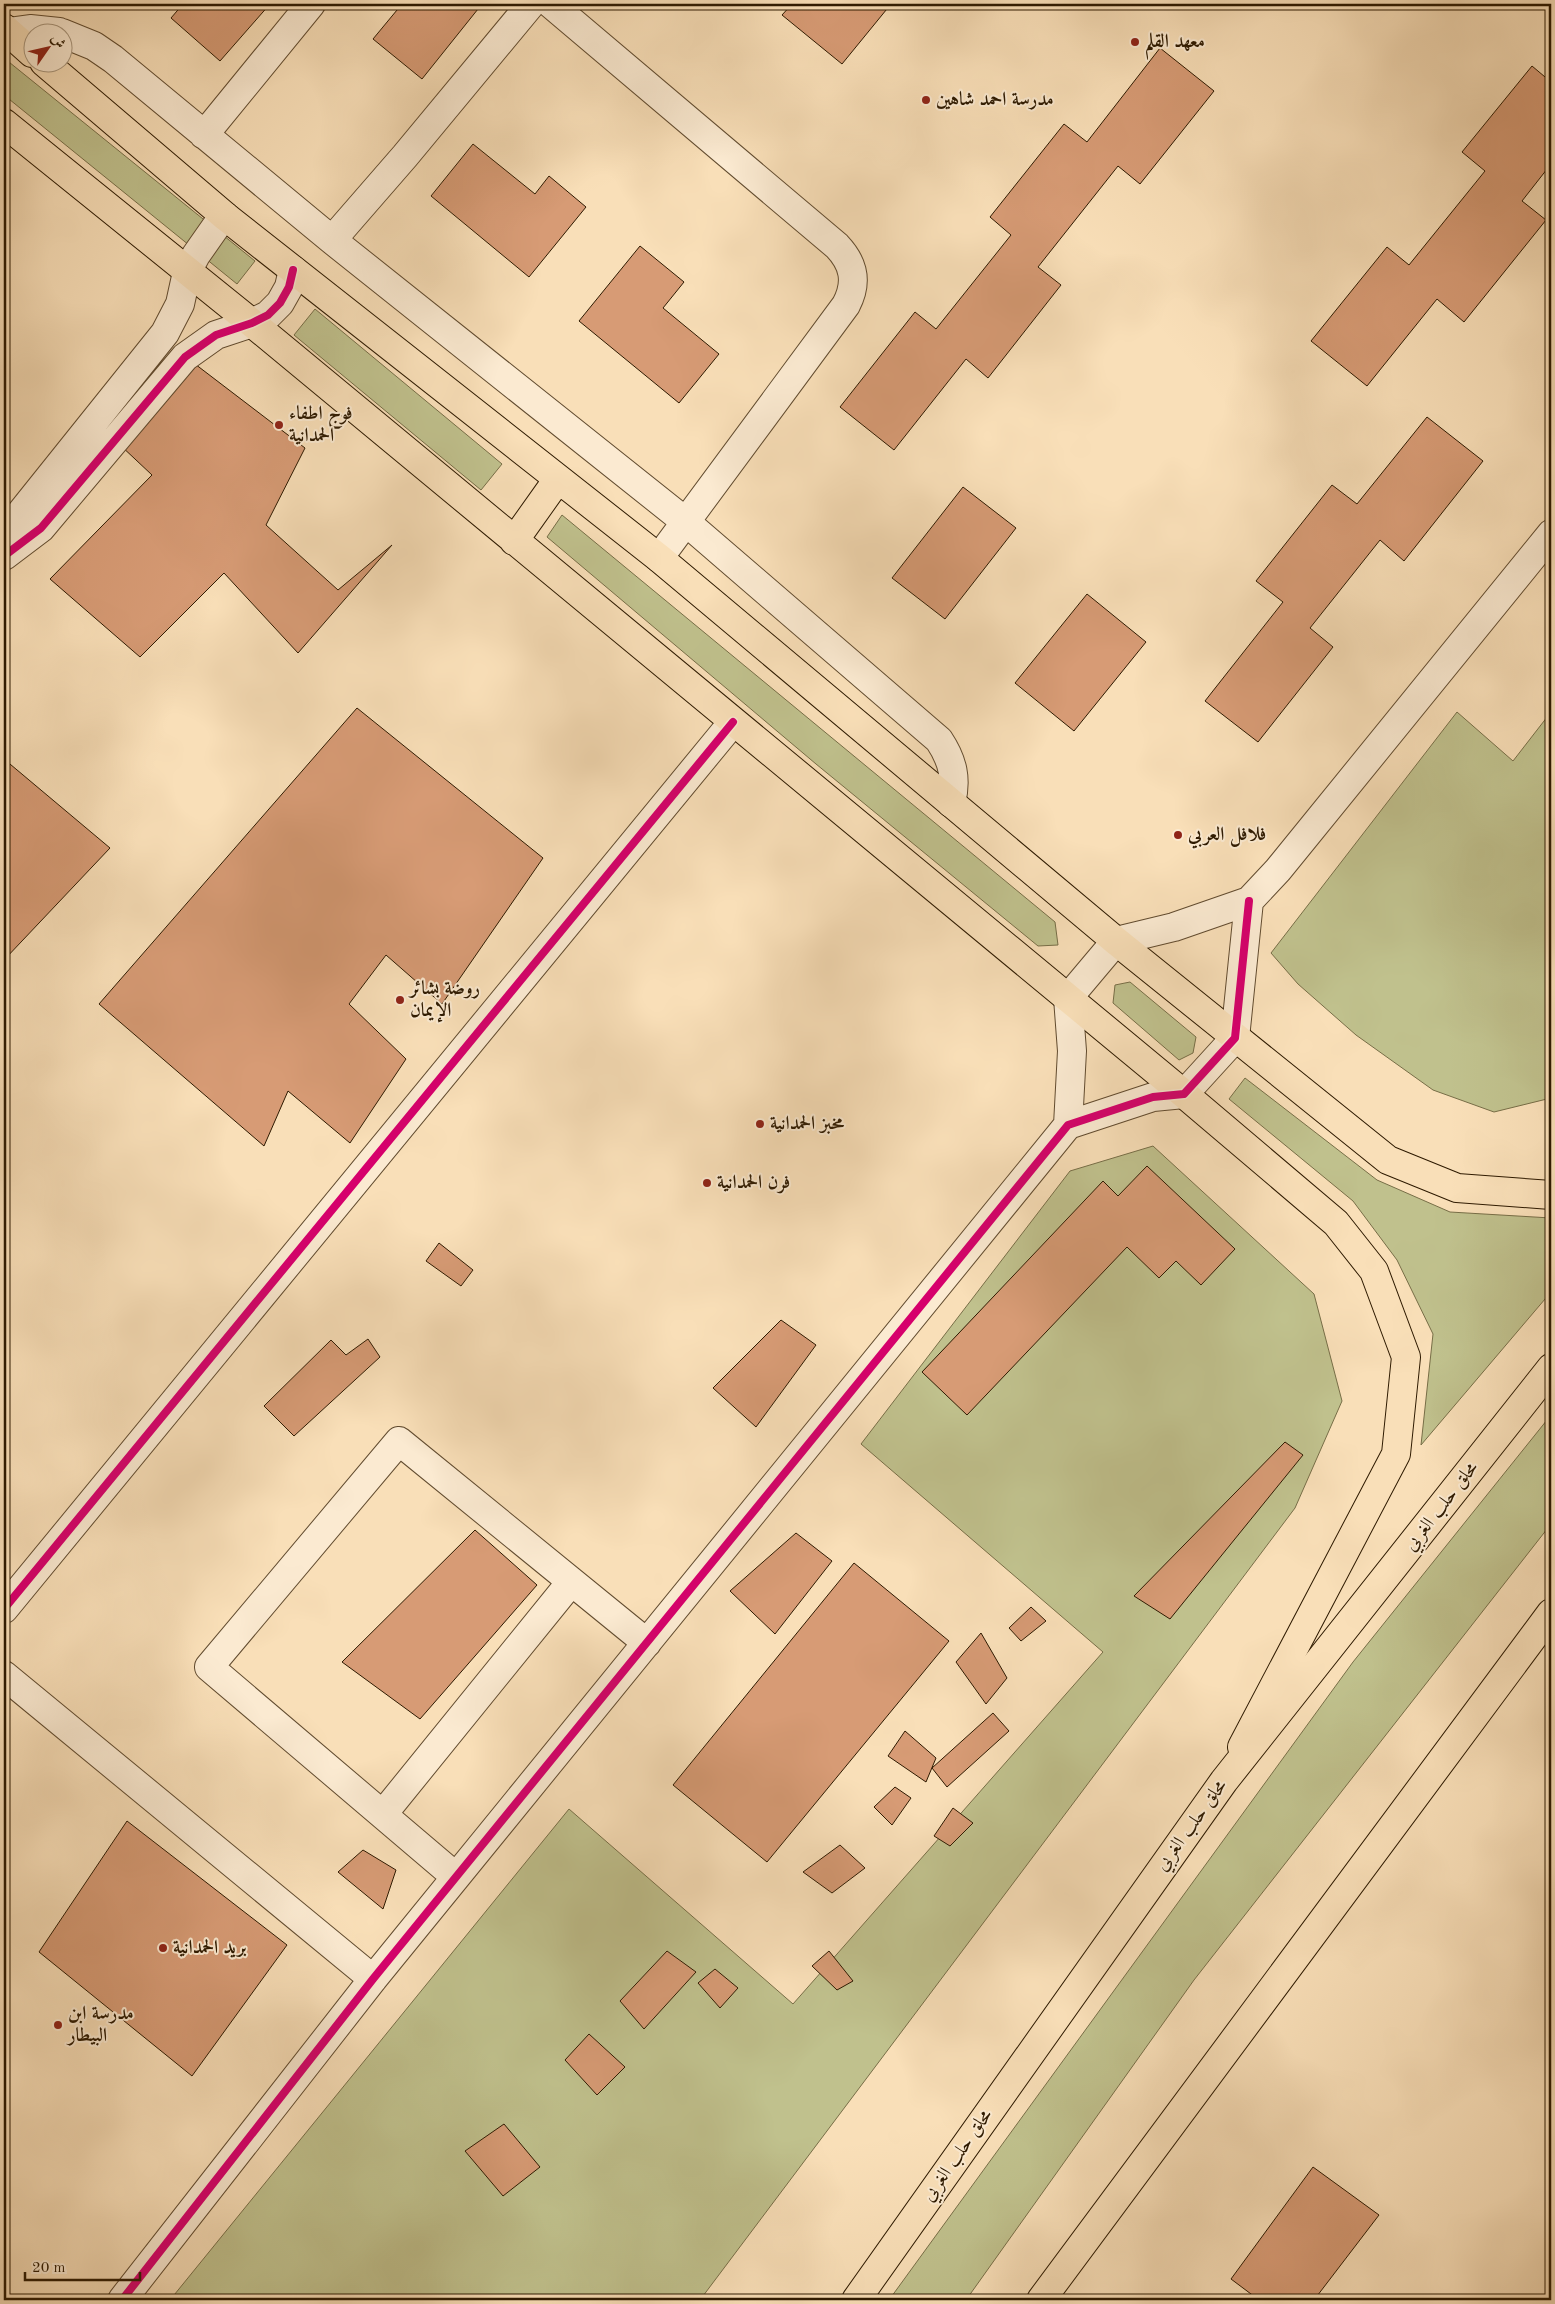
<svg xmlns="http://www.w3.org/2000/svg" width="1555" height="2304" font-family="'Old Standard TT',Amiri,serif">
	<rect width="100%" height="100%" fill="#f9dfb8"/>
	<filter id="stains"><feTurbulence type="fractalNoise" baseFrequency=".004" numOctaves="4"/><feColorMatrix values="0 0 0 0 .2 0 0 0 0 .09 0 0 0 0 .02 0 0 0 .5 -.17"/></filter>
	<radialGradient id="worn" r=".72"><stop offset=".6" stop-color="#630" stop-opacity="0"/><stop offset="1" stop-color="#630" stop-opacity=".3"/></radialGradient>
	<path fill="#c0c18d" stroke="#776e47" d="M4,58l251,203 -18,23 -233,-189z
		M315,309l187,155 -21,26 -187,-155z
		M562,515l493,407 3,23 -20,1 -222,-182 -269,-227z
		M1457,712l56,49 38,-49v386l-57,14 -61,-22 -77,-55 -58,-51 -27,-31z
		M1130,982l66,55 -3,16 -14,7 -66,-57 2,-18z
		M1245,1078l132,102 73,32 101,6v74l-130,153 12,-111 -36,-74 -44,-59 -124,-102z
		M1153,1146l161,148 28,107 -47,107 -595,792h-530l399,-491 224,195 310,-352 -242,-208 209,-273z
		M1551,1415v109l-357,456 -228,320h-77l464,-638z"/>
	<path fill="#d79b75" stroke="#2e1a01" d="M183,4h87l-50,57 -49,-43z
		M402,4h80l-60,75 -49,-40z
		M792,4h99l-49,60 -60,-49z
		M1160,48l54,43 -74,93 -22,-18 -80,101 23,18 -73,93 -22,-19 -72,91 -54,-43 75,-95 21,17 75,-94 -21,-18 74,-93 23,18z
		M1532,66l19,16v82l-29,37 24,19 -82,102 -27,-23 -70,87 -56,-45 76,-94 22,18 76,-94 -23,-19z
		M473,144l62,50 14,-18 37,31 -57,70 -98,-81z
		M640,246l44,36 -21,26 56,46 -40,49 -100,-82z
		M195,364l110,84 -39,77 72,65 54,-45 -94,108 -74,-80 -84,84 -90,-78 102,-104 -33,-31z
		M1427,417l56,44 -79,100 -24,-21 -70,88 23,19 -75,95 -53,-41 78,-99 -27,-21 76,-96 25,19z
		M963,487l53,41 -71,91 -53,-41z
		M1087,594l59,48 -72,89 -59,-48z
		M357,708l186,150 -101,146 -56,-49 -37,49 57,55 -56,84 -62,-52 -24,55 -165,-142z
		M4,759l106,89 -106,112z
		M1147,1166l88,83 -34,36 -25,-24 -17,17 -32,-31 -160,168 -45,-43 181,-191 15,15z
		M439,1243l34,27 -12,16 -35,-25z
		M781,1320l35,25 -60,82 -43,-39z
		M368,1339l12,18 -86,79 -30,-30 67,-66 15,15z
		M1285,1442l18,13 -133,164 -36,-23z
		M475,1530l62,55 -117,134 -78,-57z
		M796,1533l36,28 -57,73 -45,-43z
		M854,1563l95,78 -182,221 -94,-77z
		M1031,1607l15,14 -25,20 -12,-13z
		M981,1633l26,45 -21,26 -30,-42z
		M993,1713l16,18 -62,56 -15,-19z
		M905,1731l31,27 -10,24 -38,-26z
		M895,1787l16,11 -19,27 -18,-18z
		M953,1808l20,15 -23,23 -16,-10z
		M127,1821l160,124 -95,131 -153,-124z
		M840,1845l25,23 -33,25 -29,-21z
		M363,1850l33,20 -13,39 -45,-37z
		M667,1951l29,21 -52,57 -24,-28z
		M829,1951l24,30 -16,9 -25,-24z
		M715,1969l23,19 -18,20 -22,-25z
		M589,2034l36,33 -28,28 -32,-35z
		M504,2124l36,43 -37,29 -38,-45z
		M1313,2167l66,48 -65,85h-55l-28,-21z"/>
	<g fill="none" stroke-linecap="round" stroke-linejoin="round">
		<defs>
			<path id="minor" d="M551,4l286,242c17,18 21,36 9,59l-187,253
				M8,32l22,-3 29,3
				M62,33l32,13 19,13 219,181 354,282 253,218c14,21 18,39 12,63
				M204,135l107,-131
				M332,240l73,-84 126,-152
				M5,555l5,-25 10,-16 145,-181 15,-29 7,-32 9,-17 21,-30 9,-8
				M4,556l37,-28 144,-171 31,-22 36,-12 16,-8 12,-12 9,-16 4,-17
				M1068,1125l4,-74 -4,-53 48,-57 58,-14 75,-26 29,-31 273,-336
				M4,1609l729,-887
				M4,1675l369,304
				M383,1814l188,-232
				M456,1877l-247,-210 190,-226 248,202
				M122,2300l251,-321 695,-854 85,-28 31,-3 51,-56 14,-137"/>
			<path id="major" d="M4,28l28,25
				M44,62l182,155 433,341 457,383 272,219 69,28 94,7
				M4,123l248,200 932,771 152,129 38,48 32,86 -10,97 -154,293
				M514,541l44,-62"/>
			<path id="highway" d="M856,2300l368,-519 327,-413
				M1041,2300l510,-687"/>
		</defs>
		<use href="#minor" stroke="#614b2f" stroke-width="30"/>
		<use href="#major" stroke="#2e1a01" stroke-width="30"/>
		<use href="#highway" stroke="#2e1a01" stroke-width="30"/>
		<use href="#minor" stroke="#fbead1" stroke-width="28"/>
		<use href="#major" stroke="#f9dfb8" stroke-width="28"/>
		<use href="#highway" stroke="#f9dfb8" stroke-width="28"/>
		<defs>
			<path id="cycleway" d="M4,556l37,-28 144,-171 31,-22 36,-12 16,-8 12,-12 9,-16 4,-17
				M4,1609l729,-887
				M122,2300l251,-321 695,-854 85,-28 31,-3 51,-56 14,-137"/>
		</defs>
		<use href="#cycleway" stroke="#fbead1" stroke-width="11"/>
		<use href="#cycleway" stroke="#d6006c" stroke-width="8"/>
	</g>
	<g fill="#8f2418" stroke="#fbead1" stroke-width="2">
		<circle cx="1135" cy="42" r="5"/>
		<circle cx="926" cy="100" r="5"/>
		<circle cx="279" cy="425" r="5"/>
		<circle cx="1178" cy="835" r="5"/>
		<circle cx="400" cy="1000" r="5"/>
		<circle cx="760" cy="1124" r="5"/>
		<circle cx="707" cy="1183" r="5"/>
		<circle cx="163" cy="1948" r="5"/>
		<circle cx="58" cy="2025" r="5"/>
	</g>
	<g text-anchor="middle" dominant-baseline="central" stroke-width="4" stroke-linejoin="round" paint-order="stroke">
		<g font-size="19" font-weight="bold" fill="#2e1a01" stroke="#fbead1" text-anchor="start">
			<text x="1145" y="42">معهد القلم</text>
			<text x="936" y="100">مدرسة احمد شاهين</text>
			<text x="289" y="414">فوج اطفاء<tspan x="289" dy="22">الحمدانية</tspan></text>
			<text x="1188" y="835">فلافل العربي</text>
			<text x="410" y="989">روضة بشائر<tspan x="410" dy="22">الإيمان</tspan></text>
			<text x="770" y="1124">مخبز الحمدانية</text>
			<text x="717" y="1183">فرن الحمدانية</text>
			<text x="173" y="1948">بريد الحمدانية</text>
			<text x="68" y="2014">مدرسة ابن<tspan x="68" dy="22">البيطار</tspan></text>
		</g>
		<g font-size="19" fill="#2e1a01" stroke="#fbead1">
			<text transform="translate(1442 1507) rotate(-52)">محلق حلب الغربي</text>
			<text transform="translate(1192 1826) rotate(-54)">محلق حلب الغربي</text>
			<text transform="translate(958 2156) rotate(-55)">محلق حلب الغربي</text>
		</g>
	</g>
	<rect width="1555" height="2304" fill="none" stroke="#f9dfb8" stroke-width="20"/>
	<rect x="5" y="5" width="1545" height="2294" fill="none" stroke="#2e1a01" stroke-width="2.5"/>
	<rect x="10" y="10" width="1535" height="2284" fill="none" stroke="#2e1a01"/>
	<g transform="translate(48 48) rotate(56)"><circle r="24" fill="#fbead1" stroke="#a9977e"/>
	<path d="M0-4L9 19L0 12L-9 19Z" fill="#8f2418"/>
	<text y="-8" font-size="14" font-weight="bold" text-anchor="middle" fill="#2e1a01">ش</text>
	</g>
	<path d="M25 2272v8h115v-8" fill="none" stroke="#2e1a01" stroke-width="2.5"/>
	<text x="32" y="2272" font-size="15" fill="#2e1a01" stroke="#fbead1" stroke-width="4" paint-order="stroke">20 m</text>
	<rect width="100%" height="100%" filter="url(#stains)"/>
	<rect width="100%" height="100%" fill="url(#worn)"/>
</svg>
